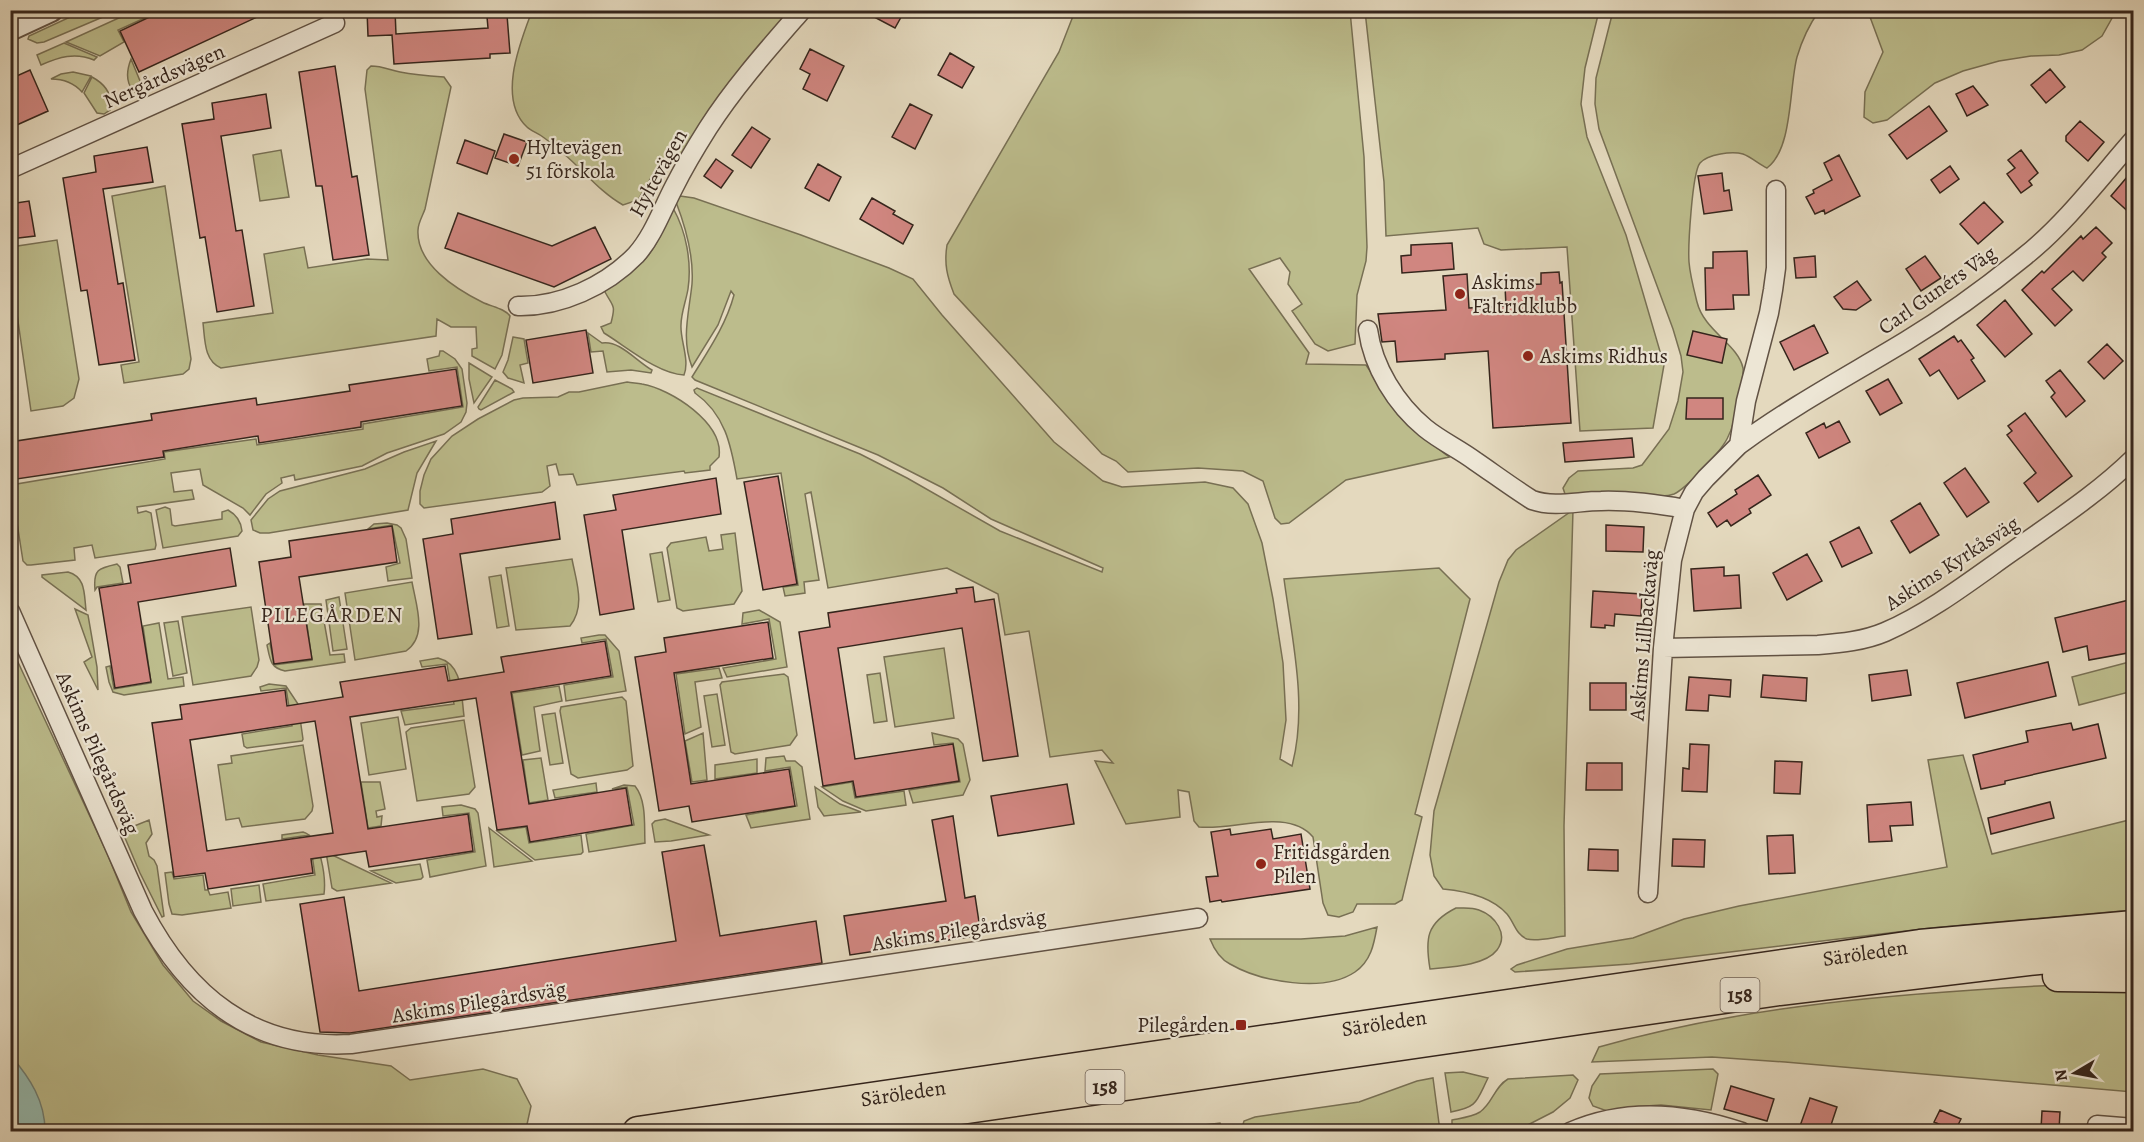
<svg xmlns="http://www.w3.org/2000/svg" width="2144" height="1142" font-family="Alegreya,serif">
	<rect width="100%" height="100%" fill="#e4d9be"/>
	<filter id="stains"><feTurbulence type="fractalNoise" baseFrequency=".00333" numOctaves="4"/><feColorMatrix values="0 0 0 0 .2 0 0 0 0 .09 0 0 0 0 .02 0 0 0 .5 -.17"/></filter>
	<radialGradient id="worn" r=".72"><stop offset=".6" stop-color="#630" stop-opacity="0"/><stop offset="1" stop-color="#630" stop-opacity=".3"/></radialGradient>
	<path fill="#bcbc8c" stroke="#787054" stroke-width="1.5" d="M83,11h34l-73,31 -7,1 -9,-4 1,-3z
		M134,11h26l-42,19 6,12 -24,14 -34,-14z
		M532,11h260l-69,80 -42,66 -18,6 -7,6 -18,31 -15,5c-23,-13 -39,-34 -59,-51 -7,-6 -14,-12 -21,-17 -5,-4 -12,-6 -16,-10 -30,-28 -7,-84 5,-116z
		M1075,11h275l14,146 3,90 -1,14 -9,34 -2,49 -27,7 -13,-7 -23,-33 10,-7 -14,-20 2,-12 -10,-14 -31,11 60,84 -3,11 60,1 30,44 23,25 30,23 -103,23 -57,43 -8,1 -6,-6 -12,-37 -20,-10 -45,-3 -70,4 -12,-11 -14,-7 -148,-160c-7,-18 -10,-30 -7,-49l112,-193z
		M1365,11h234l-14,57 -4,36 6,33 39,98 38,130 -11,63 -73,3 -13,-184 -66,3 -17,-6 -6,-16 -92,8 -2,-54z
		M1613,11h206c-10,14 -17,29 -22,46 -8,30 -4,92 -30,111 -8,-4 -16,-11 -24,-14 -11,-3 -35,0 -43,9 -8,10 -12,84 -11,99 1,13 5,28 8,40 7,29 41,42 46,66 1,6 -2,17 -3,23 -3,16 -5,33 -13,48 -7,13 -40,49 -53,55 -10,4 -21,1 -32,1 -22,0 -45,2 -68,3l-9,-4 -2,-6 6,-10 9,-7 55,-3 9,-3 27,-36 9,-28 5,-29 -2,-16 -8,-27 -74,-200 -4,-25 1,-26z
		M1859,11h257l-14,25 -20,14 -23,5 -28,1 -32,5 -36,10 -28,12 -48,37 -14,3 -9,-6 1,-25 18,-40 -13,-35z
		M64,43l33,14 -3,3c-19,-8 -35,-3 -53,5l-4,-10z
		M131,59l16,39c-20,-5 -23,-21 -16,-39z
		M371,66c11,0 19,4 29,6 15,3 29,4 44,5l7,10 -26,122c-2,6 -7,14 -7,21 -2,34 38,59 64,72 10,5 22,6 28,14l-8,39 -7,14 -23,-13v-7l5,-1 -1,-21h-25l-14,-8 -1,17 -215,32c-17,-7 -16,-28 -18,-45l70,-10 -9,-59 40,-7 4,21 59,-9 21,1 -23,-171 2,-19z
		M73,72l18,4 -9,16c-8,-9 -19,-13 -31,-13l10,-5z
		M92,77c13,7 21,18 18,33l-6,4 -7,-1 -13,-20z
		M281,150l8,47 -29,4 -7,-46z
		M165,186l26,173 -2,10 -6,5 -59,9 -3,-18 18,-3 -27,-166z
		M680,196l14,2 107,37 88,33 24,11 29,36 112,127 49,39 19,6 83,-5 28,6 15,16 14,39 11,56 10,64 3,57 -6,39 12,7c16,-60 0,-127 -8,-187l155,-11 31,31 -55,215 7,3 -20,83 -7,4h-38l-4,8 -14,5 -11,-2 -5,-12 -10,-66c-25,-30 -80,-6 -114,-10l-5,-6 -5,-29 -11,-2 2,27 -54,7 -31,-63 18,2 -11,-13 -52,7 -21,-126 -24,4 -7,-41 -51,-26 -119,20 -17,-96 -6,2 14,86 -15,2 1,11 -20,3 -2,-9 15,-2 -17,-112 -44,6c-6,-34 -12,-65 -42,-86l-1,-3 3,-2 163,66 47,24 93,53 102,41 1,-4 -112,-49 -48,-31 -65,-33 -183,-75 -3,-3c16,-26 34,-52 42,-82l-3,-4 -13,34 -26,42c-11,-28 -3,-54 0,-83 2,-28 -6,-56 -16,-82l1,-4z
		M673,208c13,23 19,54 15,81 -2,12 -7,24 -7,36 -1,15 9,35 3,50 -26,-1 -57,-28 -80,-42l-3,-6 10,-4c5,-19 2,-16 -6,-31l1,-4c11,-8 22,-14 32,-22 17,-14 26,-38 35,-58z
		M57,240l22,139 -5,19 -11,8 -32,5 -20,-138v-26z
		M588,333l14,10c18,-3 35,19 50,27l-1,3 -20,-3 -24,2 -4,-21 -12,1z
		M513,337l11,2 4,24 -8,2 4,18 -16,-5 -5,-6 5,-12z
		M440,351h3l12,8 7,10 5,34 -1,9 -5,10 -17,12 -57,19 -25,13 -67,14 -1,-5 -13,3 1,5 -16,11 -16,21 -7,-7 -40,-23 -3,-16 -29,4 3,19 18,-2 2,9 -57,8 1,6 8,-2 5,2 5,32 -1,4 -60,9 -3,-13 -18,3 1,12 -44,5h-4l-4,-4 -8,-51h-2l-2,-25 154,-26 -1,-7 92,-13 1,6 106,-16v-5l100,-17 -6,-40 -28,4 -2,-12 12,-3z
		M469,363l23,14 -18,26 -5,-24z
		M495,380l17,9 2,3 -33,18 -2,-1 -1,-2z
		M627,382c5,1 10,1 15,2 29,5 82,39 77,73l-9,9v4l-25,3 -1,-2 -107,14 -4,-11 -14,1 -3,-11 -9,2 3,20 -8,6 -118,16 -4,-4v-13l4,-16 7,-16 21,-23 26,-17 36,-19 9,-2 35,-1 11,-5h10z
		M436,441l-19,32 -9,37 -139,23h-9l-7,-3 -2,-10 17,-21 12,-8 85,-22 39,-17z
		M165,507l5,2 2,16 3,1 47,-7v-7l6,-2c9,5 13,11 14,21l-4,5 -75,12 -7,-38z
		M1573,510l-9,316 1,110c-11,1 -28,6 -38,3 -11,-4 -13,-17 -20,-25 -15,-17 -42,-23 -64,-25l-9,-13 -4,-21 4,-44 65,-229 9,-22 8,-10z
		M387,523l10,2 4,3 5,11 6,39 -24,3 -2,-14 14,-4 -8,-38 -24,4 6,-5z
		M735,533l7,58 -8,13 -51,7 -6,-3 -10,-60 4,-5 35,-6 3,14 14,-2 -2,-14z
		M662,552l8,48 -12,2 -8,-48z
		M572,559c4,22 14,47 -2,67l-54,4 -10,-62z
		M117,564l3,3 3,16 -26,4 -2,3c-2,-21 4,-22 22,-26z
		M68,572c18,5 16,22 18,38l-44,-33v-2z
		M501,575l8,51 -12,2 -8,-51z
		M412,582c4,23 16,54 -6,69l-51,9 -10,-67z
		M339,597l8,52 -14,2 -7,-51z
		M304,604h17l9,51 14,-1 1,8 -60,9c-15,-3 -15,-12 -18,-26l3,-2 4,22 38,-5z
		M251,607l8,53 -2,7 -6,9 -58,9 -11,-68z
		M75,609l13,6 9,52 1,23 -14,-28 8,-5z
		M759,610l21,12 7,45 -60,10 -4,-9 53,-9 -7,-40 -27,5 1,-11z
		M178,621l9,52 -14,3 -9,-53z
		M159,623l9,56 15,-2 1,9 -60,9 -11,-3 -4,-10 -3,-15 4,-1 4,23 37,-6 -8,-57z
		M599,635h6l14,16 7,40 -60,10 -2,-16 49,-8 -7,-38 -24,4 -1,-5z
		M10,645l97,208 24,59 32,53 30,36 28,20 40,21 57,13 73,11 19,14 73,-11 34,10 14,27 -5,23 -16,3 -499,-1z
		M944,648l10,70 -59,9 -11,-70z
		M438,658c25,6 23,36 26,58l-59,9 -4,-14 53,-7 -7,-40 -25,3 -2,-6z
		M2133,661v30l-54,14 -7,-28z
		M719,668l3,10 -27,4 6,45 -16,7 -9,-60z
		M880,673l7,48 -13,2 -7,-48z
		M784,674l4,3 9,58 -7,10 -55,9 -4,-2 -11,-67 2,-3z
		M269,684l17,2 12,18 5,35 -1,2 -55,7 -3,-2 -2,-12 50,-8 -6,-38 -25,3 -1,-4z
		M559,686l3,15 -28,6 6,44 -18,4 -10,-62z
		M717,694l8,51 -13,2 -8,-51z
		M622,697l4,4 7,65 -6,4 -49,8 -7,-4 -11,-63 1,-4z
		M555,713l8,50 -13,2 -8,-50z
		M398,717l8,52 -37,6 -8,-52z
		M464,720l11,67 -6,7 -52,7 -11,-69 5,-4z
		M703,733l4,47 -15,2 -7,-41z
		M932,733l26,6 5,5 7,36 -7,15 -50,8 -4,-13 51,-8 -7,-39 -19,2z
		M303,745l10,61 -1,5 -7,8 -63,8 -3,-9 -13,2 -8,-55 14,-2 -1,-7z
		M1963,755l29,99 141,-35v91l-202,18 -301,36 -115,8 -4,-3 6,-4 50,-16 66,-11 51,-19 55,-13 208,-39 -19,-107z
		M784,756l2,5h9l7,6 8,52 -59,9 -5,-13 51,-9 -7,-39 -25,4 1,-13z
		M541,758l7,42 -19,3 -6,-43z
		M757,759v14l-42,6v-14z
		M361,782h19l5,27 -9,2 1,6 5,-1 -1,10 -13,2z
		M852,782l3,16 49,-7 2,14 -40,6 -23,-10 -21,-14z
		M596,783l1,9 -42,6 -2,-8z
		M624,785l11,1c12,15 9,40 10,57l-56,9 -3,-18 48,-9 -7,-38 -15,2z
		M815,787l25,17 21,8 -37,4 -6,-9z
		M461,805l14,4 3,4 8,53 -56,11 -3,-17 48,-8 -6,-39 -26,3 -1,-9z
		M665,819l44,16 -38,6 -16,1 -3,-18 3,-3z
		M149,820l3,14 -6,9 3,13 5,4 3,6 7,50 -2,1 -22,-44 -18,-42z
		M526,827l3,16 52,-8 2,17 -2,2 -46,6 -38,-29z
		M489,828l43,33 -38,6z
		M303,832c18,5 23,46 21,62l-58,7 -3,-17 52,-9 -6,-40 -27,4v-4z
		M326,852l65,31 -54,8 -5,-3z
		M420,864l3,13 -2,2 -25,4 -25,-12z
		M172,872l2,7 29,-4 2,15h3l2,5 18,-3 3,16 -49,7 -10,-1 -3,-10 -4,-31z
		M259,885l2,17 -28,4 -2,-17z
		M1456,908c8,0 16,-1 23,2 16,6 30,24 18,40 -12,16 -48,17 -67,19 -5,-30 -4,-46 26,-61z
		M1377,927c-3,17 -6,34 -22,45 -31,21 -94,10 -125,-8 -10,-5 -16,-15 -20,-25h91l44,-3z
		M2057,985l76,4v103l-348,-30 -73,-5 -120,5 7,-15c148,-42 304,-54 458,-62z
		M1713,1069l5,5 -7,36 -50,-5 -30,2 -24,4 -14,-5 -4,-8 3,-12 8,-12z
		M1463,1072l25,6c-12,24 -10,29 -37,34l-6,-39z
		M1573,1075l5,5 -8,18 -17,14 -37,19h-64v-11c10,-2 20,-3 28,-8 13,-9 14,-25 28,-33z
		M1433,1078l7,53h-199l3,-10 11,-4 104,-15 58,-21z
		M1220,1123l3,8h-68z"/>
	<path fill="#95baaf" stroke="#6f7e74" stroke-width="1.5" d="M11,1056c19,22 34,45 34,75h-34z"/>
	<path fill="#d08680" stroke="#35251c" stroke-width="1.5" fill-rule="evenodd" d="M164,10h108l-133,62 -19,-41z
		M367,10h28l1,24 92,-6 -1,-11 20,-2 3,38 -20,1v4l-96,6 -2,-29 -24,1z
		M861,10h44l-10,18z
		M810,49l34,17 -17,35 -24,-12 7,-15 -10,-5z
		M950,53l24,14 -12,21 -24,-13z
		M335,66l17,111 5,-1 12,79 -36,5 -11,-74h-6l-17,-114z
		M2050,69l15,18 -19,16 -15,-18z
		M30,70l18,41 -38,17v-49z
		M1973,86l15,19 -21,11 -11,-22z
		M266,94l5,34 -50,8 15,95 6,-1 12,76 -37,6 -12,-75 -5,1 -18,-114 32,-5 -2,-16z
		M910,104l22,11 -17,34 -23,-12z
		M1929,106l18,25 -40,28 -18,-24z
		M2080,121l24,21 -16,19 -22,-20v-5z
		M752,127l18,12 -19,29 -19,-13z
		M504,134l23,8 -9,24 -23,-8z
		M465,140l30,11 -8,23 -30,-11z
		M147,147l6,35 -50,7 15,95 5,-1 12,77 -36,5 -12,-75 -6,1 -18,-113 33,-6 -2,-16z
		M2021,150l17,23 -9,8 3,4 -11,8 -14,-19 8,-6 -7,-8z
		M1839,155l21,41 -35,18 -1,-4 -9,4 -9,-17 8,-4 -1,-3 19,-10 -8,-17z
		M716,159l17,12 -12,17 -17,-12z
		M818,164l23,13 -12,24 -24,-13z
		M1950,166l9,13 -19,14 -9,-13z
		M2133,170v46l-22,-20z
		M1722,173l2,18 5,-1 3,20 -28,4 -6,-38z
		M872,198l23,13 -2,3 20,11 -10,19 -43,-25z
		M29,201l6,35 -25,3v-35z
		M1984,202l19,20 -25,22 -18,-20z
		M458,213l94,33 43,-19 16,32 -57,28 -109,-39z
		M2096,227l16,16 -10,10 4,4 -23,24 -10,-10 -21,18 20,21 -17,16 -33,-36 20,-19 2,2 37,-37 2,3z
		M1452,243l2,26 -52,4 -1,-17 10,-1v-10z
		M1747,251l2,44h-16l1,14 -28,1 -1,-42h8v-16z
		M1815,256l1,21 -20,1 -2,-20z
		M1925,256l16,22 -20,13 -15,-22z
		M1559,272l1,11 2,-1 9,141 -78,5 -5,-77 -43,3v5l-48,3 -2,-21 -13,1 -4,-28 68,-4 -3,-34 24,-2 2,34 37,-2 -1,-20 36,-2v-11z
		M1857,281l14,19 -15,10 -13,-1 -9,-12z
		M2005,300l27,34 -27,23 -28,-32z
		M1814,325l14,28 -34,17 -14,-28z
		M586,330l7,43 -60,10 -7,-43z
		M1693,331l34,8 -5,24 -35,-8z
		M1954,336l4,6 3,-2 13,18 -3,2 14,21 -27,18 -19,-29 -9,6 -11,-17z
		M2107,344l16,17 -19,18 -16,-17z
		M456,369l6,37 -101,16v5l-102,16 -1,-7 -95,15 1,6 -154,23v-38l142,-22 -1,-6 105,-16 1,7 93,-14 -1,-6z
		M2060,370l25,31 -19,16 -15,-20 4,-4 -9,-12z
		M1888,379l14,24 -22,12 -14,-24z
		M1687,398h36v21h-37z
		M2025,413l47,63 -34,26 -14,-19 12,-10 -29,-38 5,-4 -4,-5z
		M1839,421l11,21 -31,16 -13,-25 18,-10 2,5z
		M1632,438l2,19 -69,5 -2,-19z
		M1965,468l24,34 -22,15 -23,-34z
		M1758,475l13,20 -22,14 2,4 -20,13 -4,-6 -10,7 -9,-14 29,-19 -2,-4z
		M778,476l19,108 -34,6 -19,-108z
		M716,478l5,36 -99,16 12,79 -34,6 -16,-100 32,-5 -3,-15z
		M555,502l5,37 -100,15 12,80 -34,5 -15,-100 30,-5 -2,-15z
		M1920,503l19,32 -29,18 -19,-32z
		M1606,525l38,2 -1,25 -37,-1z
		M392,526l5,36 -98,15 13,82 -38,5 -15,-102 32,-5 -2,-16z
		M1859,527l13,26 -30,14 -12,-25z
		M230,548l6,38 -98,16 13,80 -36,6 -16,-100 32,-5 -3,-18z
		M1807,554l15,27 -35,19 -14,-27z
		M1724,567v9l15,-1 2,33 -47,3 -3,-42z
		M973,587l2,15 19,-3 24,157 -35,5 -21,-133 -124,20 17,111 98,-15 6,37 -103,16 -3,-16 -30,5 -24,-154 31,-5 -2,-14 129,-20 -1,-4z
		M1593,591l49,3 -1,22 -26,-2 -1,12 -9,-1v3l-14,-1z
		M2133,599v53l-44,8 -2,-14 -24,6 -8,-34z
		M768,622l5,36 -99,15 17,111 98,-15 6,37 -103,16 -3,-16 -30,5 -24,-154 31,-5 -2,-14z
		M605,641l6,35 -100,16 18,112 97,-16 6,37 -102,17 -3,-16 -30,4 -21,-132 -126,19 18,112 100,-15 5,37 -104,16 -3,-16 -55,8 2,14 -105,16 -3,-16 -31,4 -22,-154 30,-4 -2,-14 105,-15 2,16 56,-9 -3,-15 105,-16 3,15 56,-9 -3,-15zM315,721l18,112 -126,18 -17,-111z
		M2048,662l8,34 -91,22 -8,-35z
		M1907,670l4,25 -39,6 -3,-26z
		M1763,675l44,3 -1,23 -45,-4z
		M1689,677l42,3 -1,17 -21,-2 -1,16 -22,-1z
		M1590,683h36v27h-36z
		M2071,723l2,7 25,-6 8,34 -101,23v3l-24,5 -8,-34 55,-13 -2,-11z
		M1690,744l19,1 -2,47 -25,-1 1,-23 6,1z
		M1775,761l27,1 -2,32 -26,-1z
		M1587,763h35v27h-36z
		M1067,784l7,40 -76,12 -7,-40z
		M1911,802l2,23 -23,1 2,15 -23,1 -2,-37z
		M2050,802l4,16 -63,16 -3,-16z
		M953,816l12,82 10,-2 6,39 -131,20 -6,-39 102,-15 -14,-81z
		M1230,829l1,6 40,-6 2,10 28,-5 9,55 -88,13 -1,-2 -11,2 -4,-25 12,-1 -7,-44z
		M1793,835l2,38 -26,1 -2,-38z
		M1673,839l32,1 -1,27 -32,-1z
		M704,845l16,91 96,-15 6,42 -472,70 -30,-1 -20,-128 44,-7 15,94 317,-50 -14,-89z
		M1589,849l29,1v21l-30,-1z
		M1731,1086l43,13 -7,22 -43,-12z
		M1810,1098l27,9 -8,24h-13l-16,-5z
		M1940,1110l21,9 -6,12 -21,-9z
		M2042,1111l18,1 -1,18 -18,-1z"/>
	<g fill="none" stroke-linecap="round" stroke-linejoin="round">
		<defs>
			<path id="minor" d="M10,169l325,-146
				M518,306c42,1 88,-20 118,-51 17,-19 26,-45 38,-68 10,-20 22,-40 34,-59 27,-42 61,-80 94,-118
				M1368,330c5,37 28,74 57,98 16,13 34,21 50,33 19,13 38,27 57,39 23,8 46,1 69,1 28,-1 56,3 84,8
				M1739,445c53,-39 111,-70 167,-104 41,-25 81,-54 119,-85 41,-33 74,-77 109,-117
				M10,611l133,300c44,84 109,139 208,133l847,-126
				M1663,648l155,-3c23,-2 46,-4 67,-13 46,-20 88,-53 128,-81 42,-30 84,-57 121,-93
				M1648,893l15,-245 9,-88 13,-51 9,-17 12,-14 33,-33 7,-44 23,-88 4,-23 3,-22v-78
				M2097,1125l37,3
				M1570,1132c56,-25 116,-19 172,0"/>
			<path id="tertiary" d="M10,29l41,-19"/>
			<g id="primary">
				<path d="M2058,976l76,1"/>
				<path id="s1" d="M638,1132l1282,-187 214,-19"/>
				<path d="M801,1132l978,-142 259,-31 96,-7"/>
			</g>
		</defs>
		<use href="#minor" stroke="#615244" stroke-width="21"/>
		<use href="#tertiary" stroke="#615244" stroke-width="26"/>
		<use href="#primary" stroke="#35251c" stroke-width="33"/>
		<use href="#minor" stroke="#ede6d5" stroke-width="18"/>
		<use href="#tertiary" stroke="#ede6d5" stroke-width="22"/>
		<use href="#primary" stroke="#e4d9be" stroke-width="30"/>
	</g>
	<g fill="#8f2418" stroke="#ede6d5" stroke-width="2">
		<circle cx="514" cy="159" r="6"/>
		<circle cx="1460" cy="294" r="6"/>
		<circle cx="1528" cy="356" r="6"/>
		<circle cx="1261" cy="864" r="6"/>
		<rect x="1235" y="1019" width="12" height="12" rx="3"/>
	</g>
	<g text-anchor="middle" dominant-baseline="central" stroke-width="4.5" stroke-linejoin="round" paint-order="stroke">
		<g fill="#ede6d5" stroke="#6c5f54" stroke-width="1.5">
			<rect x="1720.5" y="978" width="39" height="34" rx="4.5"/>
			<rect x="1085.5" y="1070" width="39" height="34" rx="4.5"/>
		</g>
		<g font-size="20" font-weight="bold" fill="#35251c">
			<text x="1740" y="995">158</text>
			<text x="1105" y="1087">158</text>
		</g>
		<g font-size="21" fill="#35251c" stroke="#ede6d5">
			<text transform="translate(164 76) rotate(-24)">Nergårdsvägen</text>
			<text transform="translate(658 173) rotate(-61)">Hyltevägen</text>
			<text transform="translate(1937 290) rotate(-35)">Carl Gunérs Väg</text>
			<text transform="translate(1952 563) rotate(-33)">Askims Kyrkåsväg</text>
			<text transform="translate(1644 635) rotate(-85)">Askims Lillbackaväg</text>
			<text transform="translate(98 753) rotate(66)">Askims Pilegårdsväg</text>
			<text transform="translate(959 930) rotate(-9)">Askims Pilegårdsväg</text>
			<text stroke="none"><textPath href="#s1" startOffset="1240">Säröleden</textPath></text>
			<text transform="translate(479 1002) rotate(-9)">Askims Pilegårdsväg</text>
			<text stroke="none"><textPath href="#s1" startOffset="754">Säröleden</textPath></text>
			<text stroke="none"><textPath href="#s1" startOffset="268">Säröleden</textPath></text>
		</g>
		<g font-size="21" fill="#35251c" stroke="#ede6d5" text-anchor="start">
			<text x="526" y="147">Hyltevägen<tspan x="526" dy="24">51 förskola</tspan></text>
			<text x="1472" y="282">Askims<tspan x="1472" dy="24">Fältridklubb</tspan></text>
			<text x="1540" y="356">Askims Ridhus</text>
			<text x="1273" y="852">Fritidsgården<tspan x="1273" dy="24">Pilen</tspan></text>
			<text x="1229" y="1025" text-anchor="end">Pilegården</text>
		</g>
		<g font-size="22" letter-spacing="1.5" fill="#35251c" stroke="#ede6d5">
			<text x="332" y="615">PILEGÅRDEN</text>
		</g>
	</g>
	<rect width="2144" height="1142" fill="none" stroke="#e4d9be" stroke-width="36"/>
	<rect x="12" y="12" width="2120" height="1118" fill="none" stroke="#35251c" stroke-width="3"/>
	<rect x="18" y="18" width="2108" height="1106" fill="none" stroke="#35251c" stroke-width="1.5"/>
	<g transform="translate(2075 1073) rotate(260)" stroke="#ede6d5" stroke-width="4.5" paint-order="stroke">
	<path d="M0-4.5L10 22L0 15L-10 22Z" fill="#35251c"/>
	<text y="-9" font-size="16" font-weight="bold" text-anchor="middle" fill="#35251c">N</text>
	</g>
	<rect width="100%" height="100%" filter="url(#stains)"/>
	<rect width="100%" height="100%" fill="url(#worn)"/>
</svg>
